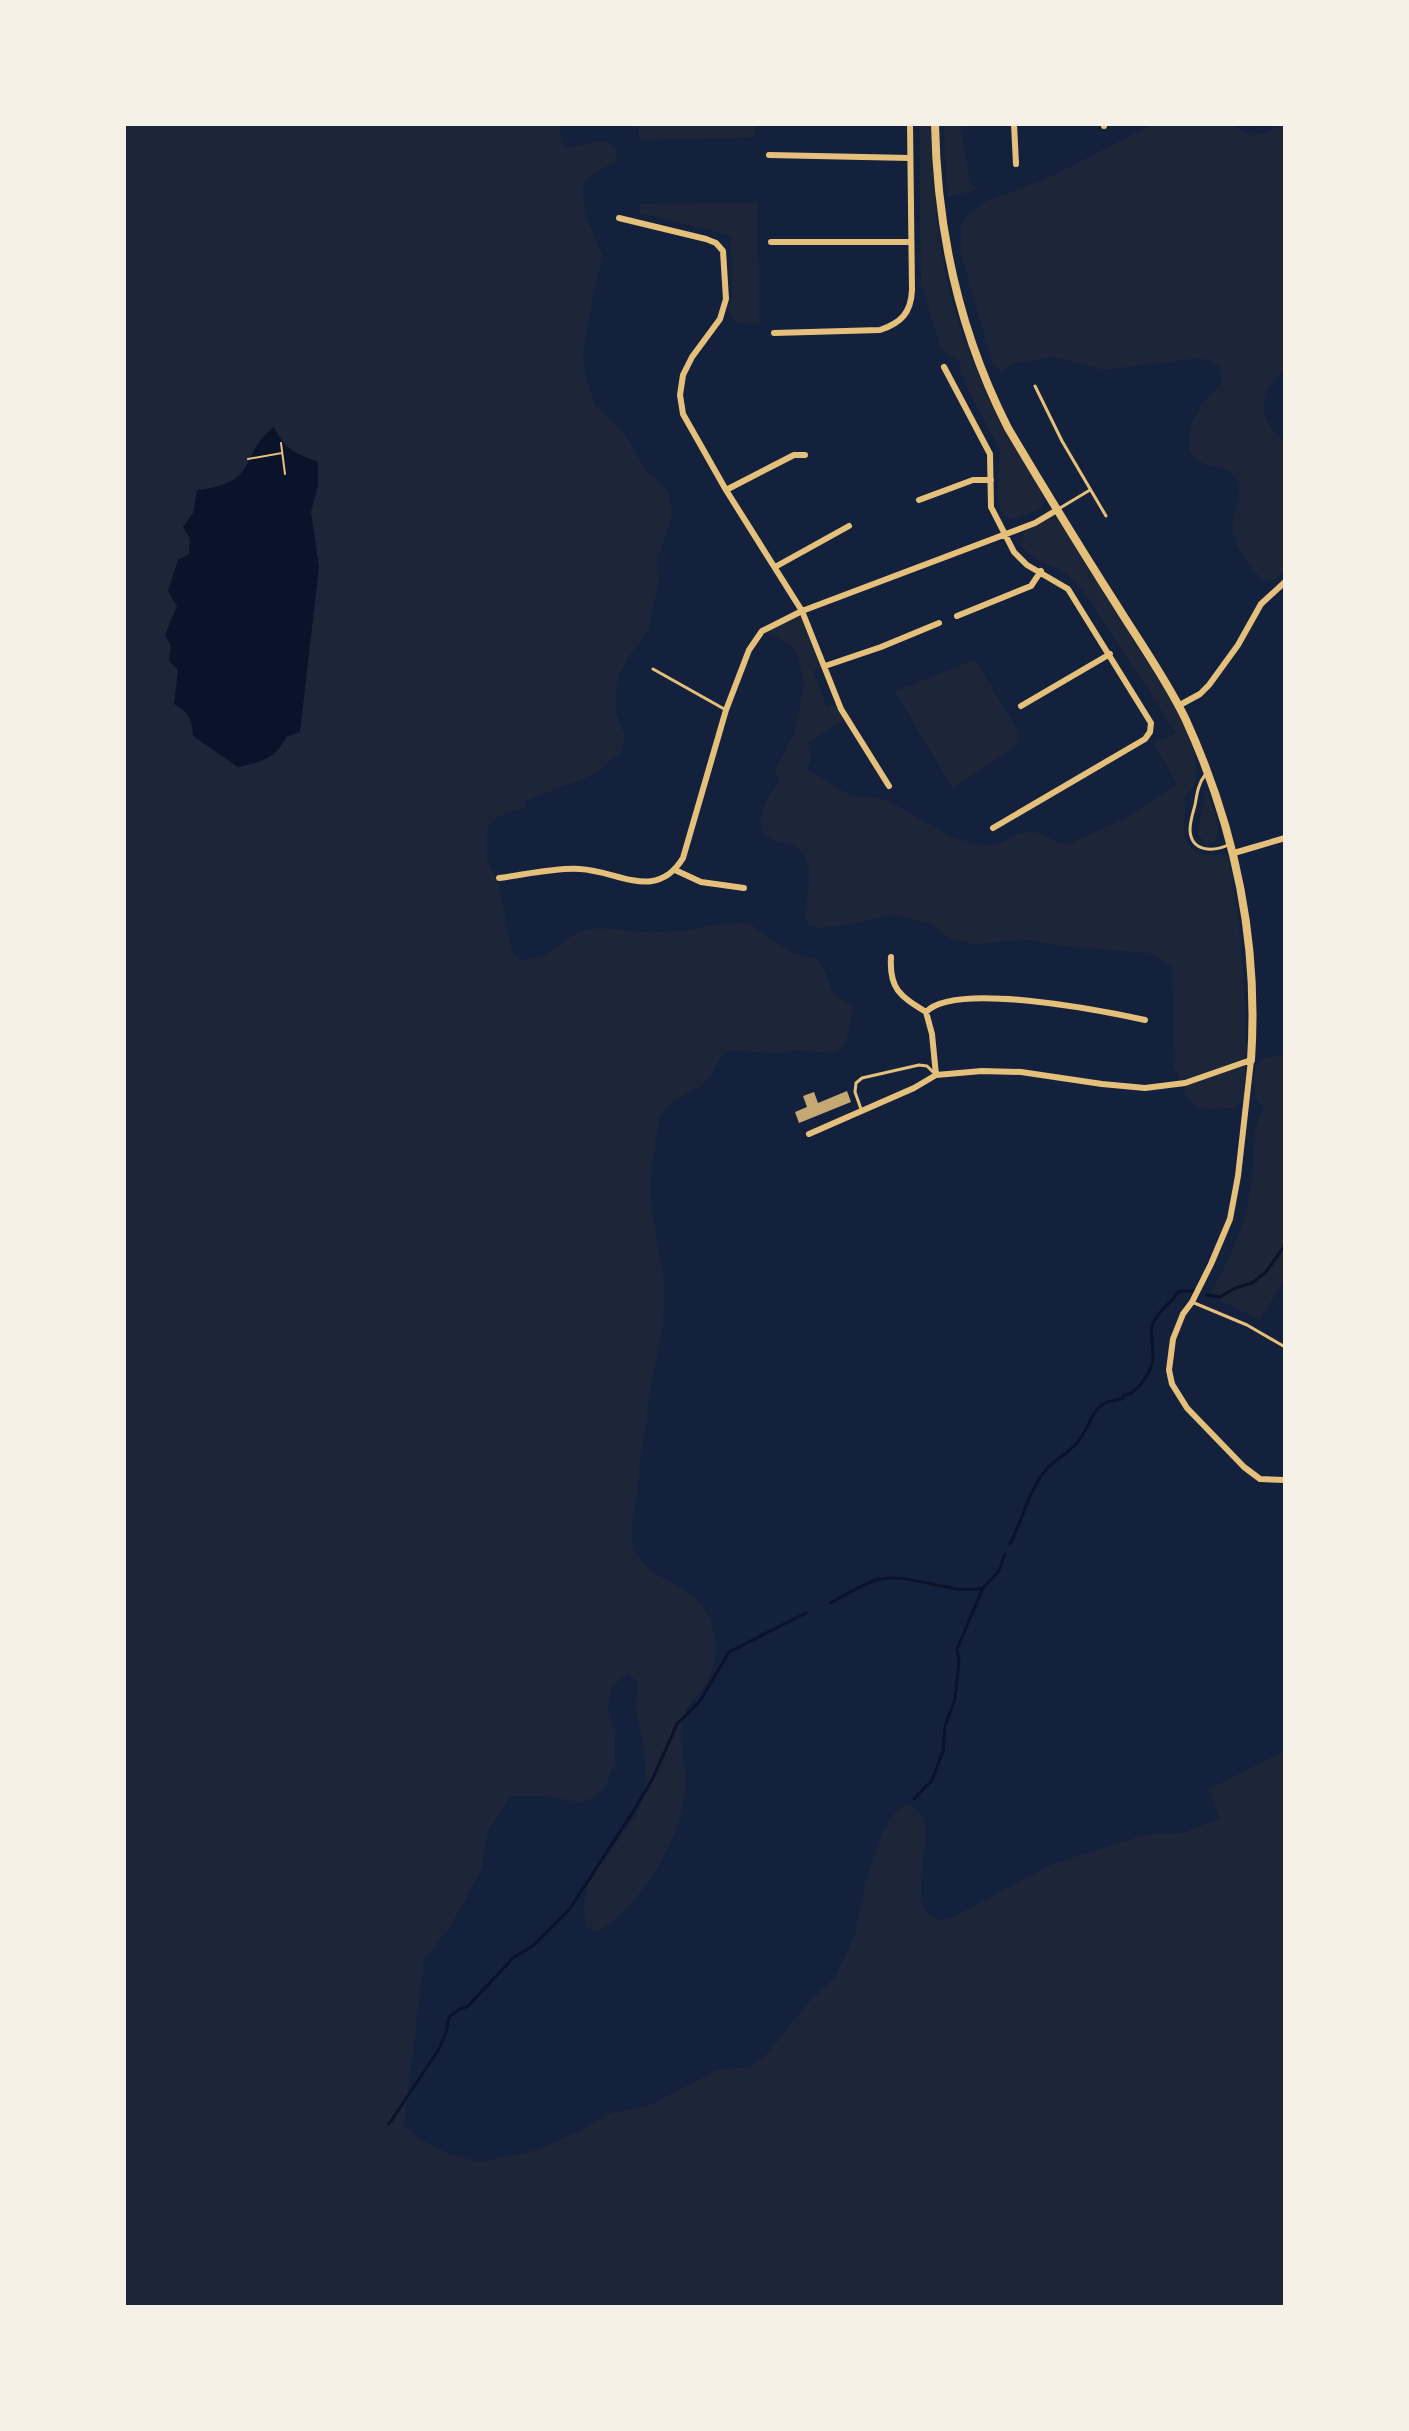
<svg xmlns="http://www.w3.org/2000/svg" width="1409" height="2431" font-family="'PT Sans',sans-serif">
	<rect width="100%" height="100%" fill="#14213d"/>
	<path fill="#1d2539" d="M124,124h435l1,9 4,13c22,4 31,-13 52,2l1,12 -31,19 -4,12 4,25 17,41 -11,41 -9,55 2,20 10,32 29,29 24,39 14,11 7,10 2,25 -14,41 2,19 -10,49 -21,30 -8,15 -4,16v25l9,21 -4,17 -28,23 -68,26 1,6 -30,10 -7,9 -3,15 1,20 12,23 12,66 8,10c36,1 39,-23 67,-30 25,-5 50,4 76,2 27,-1 54,-8 81,-10l8,2 20,16 24,14 22,6 7,10 10,24 17,11 2,9 -9,31 -7,6 -8,2 -35,-3 -14,4 -49,-4c-15,5 -13,17 -21,27 -14,17 -37,17 -48,36 -4,6 -4,17 -6,24 -6,31 -6,65 -1,96 5,24 11,47 9,72 -1,22 -6,44 -10,66 -7,44 -15,88 -18,132 -1,12 -5,24 -4,36 3,41 62,41 77,78 9,21 10,43 -1,64 -9,16 -21,19 -25,40 -4,22 5,50 2,73 -6,50 -46,114 -89,138l-10,-6 -2,-17 5,-26 50,-73 7,-28 -3,-42 -7,-28 1,-30 -9,-9 -15,13 -6,22 8,24v31l-11,26 -14,10 -12,3 -33,-6h-34l-23,35 -6,37 -16,30 -16,29 -26,32 -20,166 17,15 29,14 29,8 58,-12 45,-20 29,-17 37,-7 69,-36 32,-3 19,-14 41,-51 26,-25 20,-43 10,-48 17,-53 15,-23 11,-6c5,4 11,7 14,12 14,23 -19,94 15,103 4,1 8,0 13,0l100,-54 97,-31 36,-1 36,-14 -10,-30 76,-38v556h-1161z
		M639,124h116v13l-116,3z
		M919,124h12c2,45 3,90 11,134 10,54 30,106 54,156 14,29 35,55 48,85l-3,9 -28,12 -11,-6 -3,-8 -2,-10 3,-46 -33,-62 -9,-28 -17,-11 -20,-65z
		M944,124h16l10,59 9,6 -31,8z
		M1153,124h81c20,21 29,8 51,0v246c-7,7 -18,17 -20,27 -5,17 7,37 20,46v128l-12,9 -8,1c-16,-12 -32,-36 -32,-57 0,-14 10,-29 5,-43 -9,-25 -54,-5 -49,-44 2,-14 9,-29 18,-39 4,-4 11,-8 13,-13 3,-5 0,-13 -1,-18l-7,-5 -13,-4 -95,12 -51,-13 -37,6 -15,8 -8,-6 -31,-108 -2,-18 3,-17 7,-10 15,-10 67,-26z
		M757,202l2,122 -23,-1 -7,-10 3,-20 -1,-56 -5,-3 -87,-21 1,-9z
		M1056,519l7,4c31,48 60,97 89,147 16,26 38,57 43,88 3,14 2,29 -10,39 3,20 -11,48 17,57 9,3 17,-1 26,2 15,79 21,158 16,237l-2,10 -9,5 -28,2 -12,-6 -7,-8 -2,-9 -10,-20 -2,-101 -22,-13 -71,-5 -52,-8 -53,4 -23,-5 -20,-15 -35,-9 -25,4 -16,5 -36,4 -10,-3 -5,-7c3,-18 10,-44 1,-62 -8,-13 -21,-12 -33,-17 -24,-12 -3,-45 8,-59l-5,-10 19,-36 10,-48 -6,-31 -5,-9 -25,-13v-4l29,-13 5,2 21,49 -10,4 14,36 10,-3 10,14 -38,24 2,17 -5,11c16,5 27,17 43,24 13,6 28,1 42,8 29,15 60,41 94,43 19,1 26,-11 41,-13 16,-3 29,14 46,11l58,-27 47,-32 -24,-41 23,-10 -88,-136c-7,-9 -13,-17 -23,-24 -15,-9 -36,-13 -44,-29l3,-13c9,-8 20,-11 32,-12z
		M975,660l43,71v11l-4,6 -62,40 -57,-97z
		M1206,789c5,16 18,38 9,53l-10,1 -7,-9z
		M1283,1055l2,1v223l-25,41 -50,-25c11,-22 24,-45 32,-69 5,-16 8,-34 10,-50 3,-23 -2,-49 13,-68 -12,-7 -15,-32 -7,-44 5,-8 16,-8 25,-9z"/>
	<path fill="#0b132b" d="M274,427c11,23 21,26 44,35v24l-7,26 8,55 -19,165 -14,5c-10,22 -26,25 -48,30l-45,-31c-1,-17 -4,-23 -19,-32l4,-34 -9,-9 2,-15 -6,-11 12,-29 -9,-15 10,-31 11,-6 1,-15 -7,-12 10,-14 4,-23c64,-7 40,-34 77,-63z"/>
	<g fill="none" stroke-linecap="round" stroke-linejoin="round">
		<path stroke="#0b132b" stroke-width="3" d="M1207,1295l13,2 15,-9 17,-5 14,-11 19,-27
			M1010,1544c12,-23 18,-51 34,-72 11,-14 27,-19 36,-33 15,-21 10,-37 42,-40l2,-4 6,-1c14,-11 24,-24 23,-42 0,-9 -3,-17 -1,-26 5,-15 19,-22 27,-35h16
			M830,1603c14,-7 30,-18 46,-23 34,-9 73,16 107,8l16,-17 6,-17
			M914,1799l18,-19 11,-29 2,-25 10,-27 4,-38 -2,-12 26,-61
			M389,2124l50,-75 7,-16 3,-16 9,-7 10,-4 45,-48 21,-13 35,-35 65,-100 19,-32 24,-54 23,-23 29,-49 77,-39"/>
	</g>
	<path fill="#c6a872" d="M847,1091l4,11 -52,21 -4,-11 12,-5 -4,-11 11,-4 4,11z"/>
	<g fill="none" stroke-linecap="round" stroke-linejoin="round">
		<path stroke="#e5c07b" stroke-width="2" d="M281,443l4,31
			M248,459l34,-6"/>
		<path stroke="#e5c07b" stroke-width="3" d="M1035,386l27,55 44,75
			M1060,508l30,-18
			M653,669l73,41
			M1205,775c-7,9 -8,19 -10,30 -2,8 -5,16 -5,25 1,22 23,22 38,15
			M861,1109l-6,-17 1,-9 6,-5 57,-13 8,1 7,7
			M1192,1302l55,23 38,22"/>
		<path stroke="#e5c07b" stroke-width="6" d="M1014,124l2,40
			M1104,124v2
			M769,155l141,3
			M619,218l87,21 10,4 7,8 3,48 -6,20 -28,38 -9,18 -3,20 3,19 43,76 76,121 39,98 48,77
			M771,242h139
			M774,333l106,-3c21,-7 31,-17 32,-40l-2,-166
			M944,367l46,87 1,53 23,45 13,13 41,24 83,134 -1,9 -5,7 -152,89
			M726,490l68,-35h11
			M919,500l54,-20h18
			M775,567l74,-41
			M957,616l74,-30 10,-15
			M825,666l56,-19 58,-24
			M1021,706l89,-52
			M1178,706l22,-12 9,-9 29,-40 23,-41 24,-22
			M1234,853l51,-15
			M675,870l26,12 43,6
			M499,878c24,-3 59,-11 81,-9 39,2 76,33 103,-11l43,-148 23,-60 13,-19 40,-20 233,-88 22,-13
			M891,957c-2,32 9,39 35,55l6,22 4,41
			M926,1012c29,-31 178,-1 219,8
			M809,1134l105,-46 22,-13 46,-4 39,1 81,12 43,4 40,-5 66,-23 -13,116 -8,43 -19,45 -19,38 -9,12 -10,25 -4,31 3,14 15,24 57,59 16,12 25,1"/>
		<path stroke="#e5c07b" stroke-width="8" d="M935,124c2,108 24,208 73,304 35,59 71,118 108,176 23,37 50,75 69,114 50,109 74,223 66,342"/>
	</g>
	<rect width="1409" height="2431" fill="none" stroke="#f6f1e7" stroke-width="252"/>
</svg>
